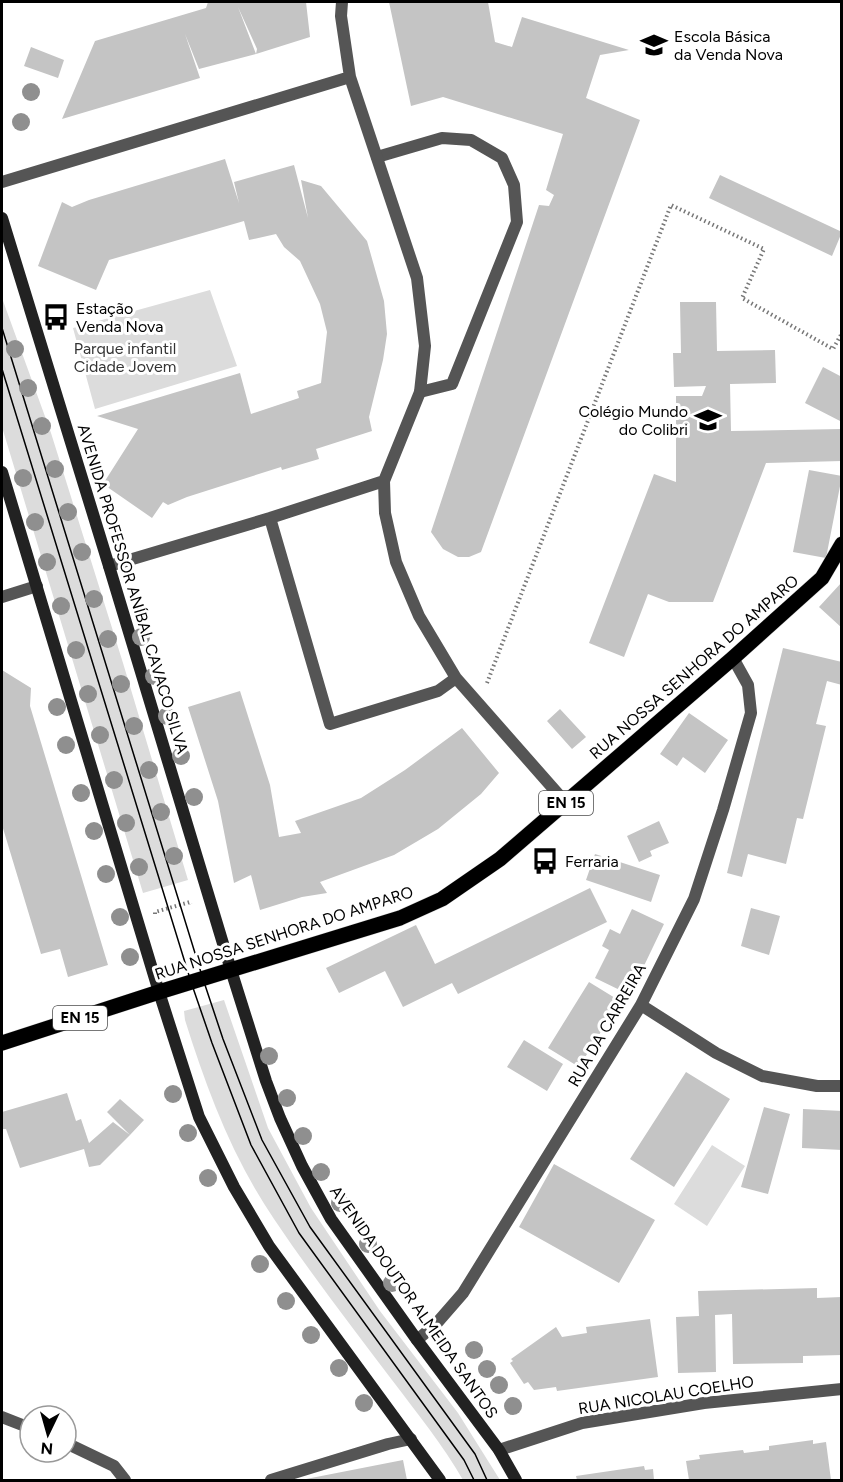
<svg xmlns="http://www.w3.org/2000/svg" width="843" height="1482" font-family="Figtree,sans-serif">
	<rect width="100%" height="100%" fill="#fff"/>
	<path fill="#dcdcdc" d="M210,290l27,76 -142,43 -22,-81z
		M2,298l49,135 72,230 65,217 -45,13 -141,-466z
		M224,1000l44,128 43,80 69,103 78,102 42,67h-37c-20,-35 -46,-67 -71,-100 -40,-53 -81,-106 -118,-161 -42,-62 -67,-129 -89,-199l-1,-9z
		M712,1145l33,21 -38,60 -33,-22z"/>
	<path fill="#c4c4c4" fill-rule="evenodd" d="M208,2h98l4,35 -54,17 -57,15 -14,-35 15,44 -138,41 33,-78 111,-33zM238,7l19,42 -1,5z
		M389,2h99l7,40 17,5 10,-30 107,33 -29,5 -14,43 54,22 -159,432 -12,5h-11l-15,-8 -12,-17 108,-327 10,1 5,-11 -8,-5 17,-56 -120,-37 -32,9z
		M31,47l33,13 -6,18 -34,-12z
		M225,159l14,44 -5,-21 60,-17 14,53 -7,-38 20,6 46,55 17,60 3,33 -4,26 -14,57 3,14 -56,18 3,10 -37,11 -1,-3 -94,30 -19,8 -5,-3 -11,16 -49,-34 35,-55 -41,-13 143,-43 11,41 48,-16 -2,-7 24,-8 6,-51 -7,-28 -20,-43 -16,-14 -8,-13 -27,6 -5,-19 -135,39 -13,30 -58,-24 24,-64 10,5 17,-7z
		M720,175l122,57 -10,24 -123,-58z
		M680,302h36l1,49 58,-1 1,33 -46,1 1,47 111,-2v32l-76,2 -53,139h-44l-21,-8 -24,63 -35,-14 65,-169 22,8v-86h26l4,-10 -32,1 -1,-34h8z
		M823,367l19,10v45l-37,-19z
		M809,470l33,6 -16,82 -33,-6z
		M842,582v46l-23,-21z
		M783,648l59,14v23l-15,-4 -11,43 10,2 -23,93 -6,-1 -11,46 -38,-10 -6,23 -15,-4z
		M2,670l29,18 -1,18 78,259 -40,12 -8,-28 -19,5 -39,-129z
		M240,691l30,94 9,52 22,-4 -6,-12 66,-23 44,-28 57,-42 37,45 -18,21 -43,35 -44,26 -74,27 7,11 -25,4 -42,13 -9,-35 -17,8 -16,-82 -30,-94z
		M560,709l26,28 -14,12 -25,-28z
		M689,713l39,27 -23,33 -22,-16 -6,9 -17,-12z
		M659,821l10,22 -19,8 2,5 -13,6 -12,-26z
		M595,854l65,21 -9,27 -65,-22z
		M590,888l17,34 -149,72 -6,-11 -49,24 -18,-36 -46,22 -13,-25 90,-43 19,39z
		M751,908l29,8 -11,39 -28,-9z
		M632,909l32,15 -34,71 -35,-17 14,-28 -7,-4 8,-17 10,5z
		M589,982l31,19 -41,66 -31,-19z
		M524,1040l39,24 -16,27 -40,-24z
		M686,1072l44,27 -56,88 -44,-28z
		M67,1093l9,28 5,-2 8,24 24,-21 17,13 -23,-23 13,-13 24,21 -14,15 -30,30 -11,2 -5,-18 -64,19 -14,-39h-4v-17z
		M764,1107l26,7 -22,80 -27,-7z
		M803,1109l39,2v39l-40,-2z
		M554,1164l101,56 -36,63 -100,-56z
		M817,1288v10l25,-1v58l-39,1v7l-70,1 -1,-50 -17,1 1,57 -38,1 -2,-56 23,-1 -1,-25z
		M650,1319l8,58 -101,14 -1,-4 -22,3 -6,-8 -4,2 -14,-21 3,-2 -2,-2 45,-32 6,10 25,-4 -1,-6z
		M813,1440v4l13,-2 5,38h-142l-3,-19 14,-2 -1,-4 44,-5 1,3 25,-3v-4z
		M403,1460l4,20h-101v-1z
		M644,1466l1,4 8,-1 1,11h-77l-1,-4z"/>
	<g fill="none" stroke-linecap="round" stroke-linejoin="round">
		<defs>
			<path id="primary" d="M2,1043l157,-51 241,-74 42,-19 58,-40 233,-201 89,-80 20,-34"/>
		</defs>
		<use href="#primary" stroke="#dbdbdb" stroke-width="16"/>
		<path stroke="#777" stroke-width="4" stroke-dasharray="1.5 3" stroke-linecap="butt" d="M487,683l184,-478 93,44 -22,49 91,51 9,-16
			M155,914v-2l35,-10 1,2"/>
		<path stroke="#555" stroke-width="12" d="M377,157l65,-19 29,2 31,18 12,27 3,37 -65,162 -32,8"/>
		<path stroke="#555" stroke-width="12" d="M2,1417l28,11
			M66,1443l48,23 11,14"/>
		<path stroke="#555" stroke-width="12" d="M342,2l-1,14 9,61 67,201 8,68 -5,46 -36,89 1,32 11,49 23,54 37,62 110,125
			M2,182l348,-105
			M270,518l60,206 108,-33 18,-13
			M109,566l161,-48 114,-37
			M2,597l35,-11
			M641,1005l75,48 46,23 55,10h25
			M417,1340l19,-16 27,-31 178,-288 53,-106 29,-89 28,-97 -3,-28 -15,-27
			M499,1450l83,-27 122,-20 138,-14
			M271,1480l117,-36 23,-5"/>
		<path stroke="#222" stroke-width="12" d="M2,218l107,348 122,404 35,111 14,37 22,48 29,53 86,121 82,110 17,30
			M2,472l157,520 40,125 35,70 35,59 171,234"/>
		<use href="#primary" stroke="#000" stroke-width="15"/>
		<path stroke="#000" stroke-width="1.5" d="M2,328l201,651 20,60 39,101 48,87 165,227 12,26
			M2,369l189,613 21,61 39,102 48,88 165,227 10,20"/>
	</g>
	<g fill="#8f8f8f">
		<circle cx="31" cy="92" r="9"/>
		<circle cx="21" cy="122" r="9"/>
		<circle cx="15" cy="349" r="9"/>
		<circle cx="28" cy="388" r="9"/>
		<circle cx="42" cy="426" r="9"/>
		<circle cx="55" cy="469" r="9"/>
		<circle cx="23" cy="478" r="9"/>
		<circle cx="68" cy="512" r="9"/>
		<circle cx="35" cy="522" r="9"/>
		<circle cx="82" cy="552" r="9"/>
		<circle cx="47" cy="562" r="9"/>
		<circle cx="94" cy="599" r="9"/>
		<circle cx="61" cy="606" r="9"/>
		<circle cx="141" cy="637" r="9"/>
		<circle cx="108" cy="639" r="9"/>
		<circle cx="76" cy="650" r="9"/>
		<circle cx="154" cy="676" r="9"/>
		<circle cx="121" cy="684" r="9"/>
		<circle cx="88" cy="694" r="9"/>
		<circle cx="57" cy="707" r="9"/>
		<circle cx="167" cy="716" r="9"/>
		<circle cx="134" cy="726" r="9"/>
		<circle cx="100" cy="735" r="9"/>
		<circle cx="66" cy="745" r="9"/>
		<circle cx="181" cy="756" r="9"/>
		<circle cx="149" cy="770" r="9"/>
		<circle cx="114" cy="780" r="9"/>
		<circle cx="81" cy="793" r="9"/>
		<circle cx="194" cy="797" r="9"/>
		<circle cx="161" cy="812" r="9"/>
		<circle cx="126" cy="823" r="9"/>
		<circle cx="94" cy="831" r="9"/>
		<circle cx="174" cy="856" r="9"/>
		<circle cx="139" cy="867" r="9"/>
		<circle cx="106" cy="874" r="9"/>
		<circle cx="120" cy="917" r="9"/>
		<circle cx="130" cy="957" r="9"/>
		<circle cx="269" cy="1056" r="9"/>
		<circle cx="173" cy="1094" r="9"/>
		<circle cx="287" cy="1098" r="9"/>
		<circle cx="188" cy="1133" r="9"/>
		<circle cx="303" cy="1136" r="9"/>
		<circle cx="321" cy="1172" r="9"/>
		<circle cx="208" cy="1178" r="9"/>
		<circle cx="340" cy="1203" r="9"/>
		<circle cx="368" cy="1244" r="9"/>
		<circle cx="260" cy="1264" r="9"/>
		<circle cx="392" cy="1283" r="9"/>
		<circle cx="286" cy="1301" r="9"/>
		<circle cx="311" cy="1335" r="9"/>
		<circle cx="474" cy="1350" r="9"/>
		<circle cx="339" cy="1368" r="9"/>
		<circle cx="487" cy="1369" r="9"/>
		<circle cx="499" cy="1385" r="9"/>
		<circle cx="364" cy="1403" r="9"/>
		<circle cx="513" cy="1406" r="9"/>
	</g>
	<defs>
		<symbol id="school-bare" viewBox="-9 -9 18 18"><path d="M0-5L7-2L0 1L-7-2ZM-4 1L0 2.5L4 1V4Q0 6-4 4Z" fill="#000" stroke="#fff" stroke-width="2.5" paint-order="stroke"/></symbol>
		<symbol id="bus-bare" viewBox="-9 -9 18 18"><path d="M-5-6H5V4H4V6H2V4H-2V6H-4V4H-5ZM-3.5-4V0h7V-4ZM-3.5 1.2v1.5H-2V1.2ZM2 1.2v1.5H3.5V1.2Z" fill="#000" stroke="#fff" stroke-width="2.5" paint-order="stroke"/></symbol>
	</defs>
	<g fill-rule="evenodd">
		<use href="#school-bare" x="635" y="26" width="38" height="38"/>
		<use href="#bus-bare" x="37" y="298" width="38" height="38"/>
		<use href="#school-bare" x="689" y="401" width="38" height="38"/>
		<use href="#bus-bare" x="526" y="842" width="38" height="38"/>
	</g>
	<g text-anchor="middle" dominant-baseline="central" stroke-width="6" stroke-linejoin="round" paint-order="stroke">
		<g fill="#fff" stroke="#4c4c4c" stroke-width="1.5">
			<rect x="539" y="791" width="54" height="24" rx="4.5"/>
			<rect x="53" y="1006" width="54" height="24" rx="4.5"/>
		</g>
		<g font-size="15" font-weight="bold" fill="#000">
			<text x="566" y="803">EN 15</text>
			<text x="80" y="1018">EN 15</text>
		</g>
		<g font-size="16" fill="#000" stroke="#fff" text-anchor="start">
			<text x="674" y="36">Escola Básica<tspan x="674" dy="18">da Venda Nova</tspan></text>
			<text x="76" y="308">Estação<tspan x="76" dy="18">Venda Nova</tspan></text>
			<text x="688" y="411" text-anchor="end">Colégio Mundo<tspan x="688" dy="18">do Colibri</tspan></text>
			<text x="565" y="861">Ferraria</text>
		</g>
		<g font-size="16" fill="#333" stroke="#fff">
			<text x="125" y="348">Parque infantil<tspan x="125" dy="18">Cidade Jovem</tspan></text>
		</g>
		<g font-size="16" fill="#000" stroke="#fff">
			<text transform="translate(133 589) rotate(73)">AVENIDA PROFESSOR ANÍBAL CAVACO SILVA</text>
			<text transform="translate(694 667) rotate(-41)">RUA NOSSA SENHORA DO AMPARO</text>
			<text transform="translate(284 933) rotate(-18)">RUA NOSSA SENHORA DO AMPARO</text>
			<text transform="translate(607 1025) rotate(-60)">RUA DA CARREIRA</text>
			<text transform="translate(414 1302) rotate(55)">AVENIDA DOUTOR ALMEIDA SANTOS</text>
			<text transform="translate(666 1395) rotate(-9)">RUA NICOLAU COELHO</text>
		</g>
	</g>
	<rect width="843" height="1482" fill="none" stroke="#000000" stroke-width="6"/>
	<g transform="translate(48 1434) rotate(185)"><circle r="28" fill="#ffffff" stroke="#999999" stroke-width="1.5"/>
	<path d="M0-4.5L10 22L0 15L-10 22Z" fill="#000000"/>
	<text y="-9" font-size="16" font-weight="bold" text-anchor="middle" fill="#000000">N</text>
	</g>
</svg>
